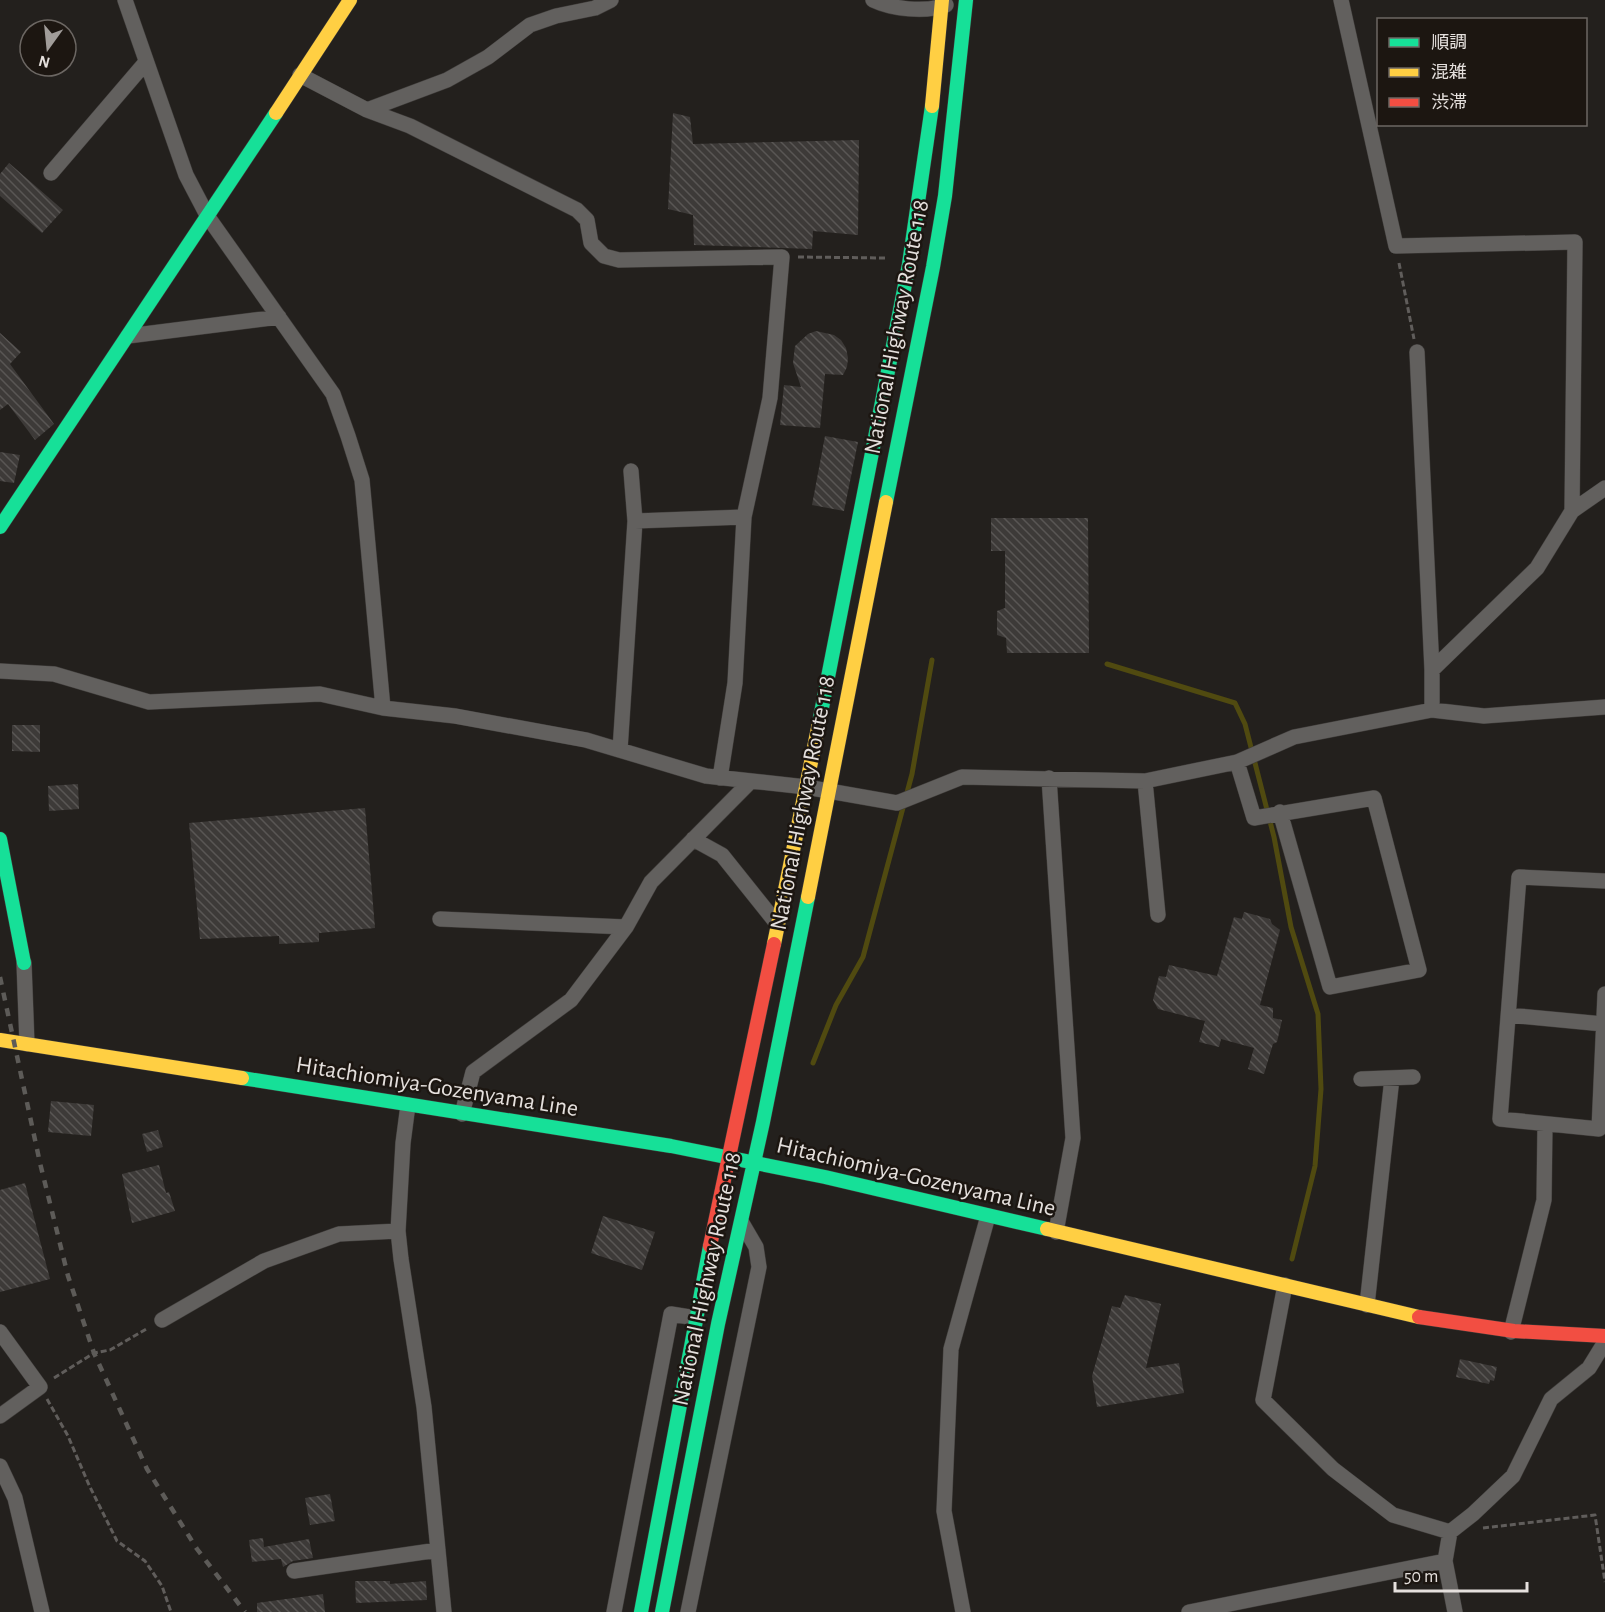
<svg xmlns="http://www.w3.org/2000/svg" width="1605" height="1612" font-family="'Alegreya Sans','Noto Sans JP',sans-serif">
	<defs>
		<pattern id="building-back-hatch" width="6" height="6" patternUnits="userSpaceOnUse" patternTransform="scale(1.5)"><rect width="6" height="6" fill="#3d3a38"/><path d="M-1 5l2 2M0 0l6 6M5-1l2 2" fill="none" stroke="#595654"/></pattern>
	</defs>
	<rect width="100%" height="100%" fill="#23201d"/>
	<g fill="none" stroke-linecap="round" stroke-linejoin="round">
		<path stroke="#504a10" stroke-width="5" d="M1107,664l128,39 10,21 29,113 17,90 27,87 3,75 -6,77 -23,93
			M813,1063l23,-58 27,-48 49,-183 20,-114"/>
	</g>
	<path fill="url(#building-back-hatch)" d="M673,113l17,4 3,27 166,-4 -1,95 -45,-4 -1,18 -118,-4 -1,-30 -25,-6z
		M9,163l54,47 -21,23 -42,-37v-22z
		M816,331l18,4 7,5 5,8 2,10 -1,9 -4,8 -18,-1 -5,54 -40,-3 4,-40 17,2 -8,-24 2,-17 13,-12z
		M0,333l21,19 -11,12 44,60 -19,16 -27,-36 -8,6z
		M825,436l33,6 -14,69 -32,-6z
		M0,452l20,3 -6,28 -14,-2z
		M991,518h97l1,135h-82l-1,-15 -9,-3v-24l8,-3v-57h-14z
		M12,725h28v27l-28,-1z
		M78,784l1,25 -30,2 -1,-25z
		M365,808l10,120 -56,5v9l-40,2v-8l-79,3 -11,-116z
		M1244,912l26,7 2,5 8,6 -20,75 13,3v10l9,2 -5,22 -4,2 -9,30 -16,-5 6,-21 -33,-9 -2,8 -20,-5 6,-21 -47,-12 -5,-9 6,-24 7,1 3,-12 48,11 17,-59 8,2z
		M51,1101l43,4 -3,31 -43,-4z
		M158,1130l5,17 -16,5 -5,-18z
		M159,1165l7,28 3,-1 6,19 -43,12 -10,-49z
		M25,1183l25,96 -50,13v-102z
		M603,1216l52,16 -13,38 -51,-17z
		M1125,1295l36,9 -15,64 33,-5 5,30 -87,14 -5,-31 20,-70 8,2z
		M1460,1359l37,8 -3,14 -4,-1 -1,4 -33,-7z
		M330,1494l5,27 -25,4 -5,-27z
		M263,1538l1,9 45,-8 4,19 -20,3 -10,6 -2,-8 -29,3 -3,-22z
		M355,1581h35v3l36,-3 1,19 -71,3z
		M323,1594l2,18h-68v-9z"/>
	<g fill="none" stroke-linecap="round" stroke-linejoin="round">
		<defs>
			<path id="street" d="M125,0l61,175 22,42 125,177 15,42 14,44 21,228
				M873,0c19,9 52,13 73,5
				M1341,0l55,246 179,-4 -3,269
				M300,75l67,35 43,16 167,84 10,10 4,23 13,13 15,4 163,-3 -12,141 -26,119 -9,166 -15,95
				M367,110l80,-30 41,-23 42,-32 26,-9 39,-8 16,-8
				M51,173l95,-111
				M128,336l151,-19
				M1417,352l15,318
				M635,521l109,-4
				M0,671l54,3 95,28 171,-8 63,14 72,8 131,24 120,36 100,11 91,16 65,-26 183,4 92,-19 57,-25 138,-27 52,6 121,-9
				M1432,710v-40l105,-102 35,-57 33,-23
				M620,750l15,-229 -4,-50
				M1237,762l17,56 120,-20 45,172 -89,17 -50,-175
				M1049,778l24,360 -17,94
				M1145,781l13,134
				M693,839l29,16 56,70
				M1605,881l-86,-4 -19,242 99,10 6,-135
				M440,919l186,8
				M24,963l3,81
				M1509,1015l94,9
				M1361,1079l52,-2
				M408,1105l-5,38 -5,88 3,28 23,148 20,205
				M462,1114l11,-42 98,-72 55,-73 25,-45 99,-100
				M1285,1285l-22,115 70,69 60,46 57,17
				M1367,1305l25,-227
				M162,1320l102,-59 75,-27 59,-3
				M0,1332l40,55 -40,29
				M1511,1332l33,-132 1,-75
				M0,1466l15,32 27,114
				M294,1571l144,-21
				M614,1612l57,-298 25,4
				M688,1612l71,-345 -3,-20 -14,-24
				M963,1612l-19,-101 7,-162 37,-133
				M1189,1612l256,-51
				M1455,1612l-10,-51 5,-29 23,-18 40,-38 38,-77 38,-31 16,-26"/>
			<path id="fast" d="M886,502l47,-235 12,-71 21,-196
				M0,527l276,-414
				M819,723l90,-459 23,-158
				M0,839l24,124
				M242,1078l429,68 154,31 222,52
				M641,1612l69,-366
				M662,1612l56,-288 45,-202 45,-225"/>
			<path id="slow" d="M932,106l10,-106
				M276,113l74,-113
				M808,897l78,-395
				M774,944l45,-221
				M0,1040l242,38
				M1047,1229l372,88"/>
			<path id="jam" d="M710,1246l64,-302
				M1419,1317l95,14 91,5"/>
		</defs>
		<use href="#street" stroke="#3f3c3a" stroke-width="16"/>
		<use href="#fast" stroke="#3f3c3a" stroke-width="15"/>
		<use href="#slow" stroke="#3f3c3a" stroke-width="15"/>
		<use href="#jam" stroke="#3f3c3a" stroke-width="15"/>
		<path stroke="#605d5b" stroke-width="3" stroke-dasharray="6 3" stroke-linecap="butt" d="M798,257l89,1
			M1399,263l15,76
			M54,1378l40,-25 16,-3 38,-22
			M47,1399l21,37 21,49 28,56 28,20 17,25 9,26
			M1483,1528l112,-13 10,67"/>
		<use href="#street" stroke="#62605e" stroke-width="15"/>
		<use href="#fast" stroke="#16e098" stroke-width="14"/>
		<use href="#slow" stroke="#ffcf43" stroke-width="14"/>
		<use href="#jam" stroke="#f24e42" stroke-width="14"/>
		<path stroke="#5d5b58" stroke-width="4.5" stroke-dasharray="8 8" stroke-linecap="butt" d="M0,977l40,186 28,113 26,77 53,116 50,80 48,63"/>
	</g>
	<g text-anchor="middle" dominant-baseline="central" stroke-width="5" stroke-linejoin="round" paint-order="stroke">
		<g font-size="24" fill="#e5e0dd" stroke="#1c1611">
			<text transform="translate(897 327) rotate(-79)">National Highway Route 118</text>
			<text transform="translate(803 803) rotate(-79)">National Highway Route 118</text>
			<text transform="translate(437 1087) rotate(9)">Hitachiomiya-Gozenyama Line</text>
			<text transform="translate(916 1177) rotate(13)">Hitachiomiya-Gozenyama Line</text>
			<text transform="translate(707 1279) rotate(-78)">National Highway Route 118</text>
		</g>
	</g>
	<rect x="1377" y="18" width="210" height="108" fill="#1c1611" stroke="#6c6763" stroke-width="1.5"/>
	<rect x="1389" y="38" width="30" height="9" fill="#16e098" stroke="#6c6763" stroke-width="1.5"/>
	<text x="1431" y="48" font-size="18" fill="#e5e0dd">順調</text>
	<rect x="1389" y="68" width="30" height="9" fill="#ffcf43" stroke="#6c6763" stroke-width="1.5"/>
	<text x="1431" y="78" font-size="18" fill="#e5e0dd">混雑</text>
	<rect x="1389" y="98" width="30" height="9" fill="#f24e42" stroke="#6c6763" stroke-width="1.5"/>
	<text x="1431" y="108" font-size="18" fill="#e5e0dd">渋滞</text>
	<g transform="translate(48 48) rotate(195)"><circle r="28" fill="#1c1611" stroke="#6c6763" stroke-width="1.5"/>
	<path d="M0-4.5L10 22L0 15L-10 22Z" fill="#a19d9a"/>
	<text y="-9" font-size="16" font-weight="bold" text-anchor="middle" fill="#e5e0dd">N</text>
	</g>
	<path d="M1395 1582v9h132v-9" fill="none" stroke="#e5e0dd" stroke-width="3"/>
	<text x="1404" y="1582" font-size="18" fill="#e5e0dd" stroke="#1c1611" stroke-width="4.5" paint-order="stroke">50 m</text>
</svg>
